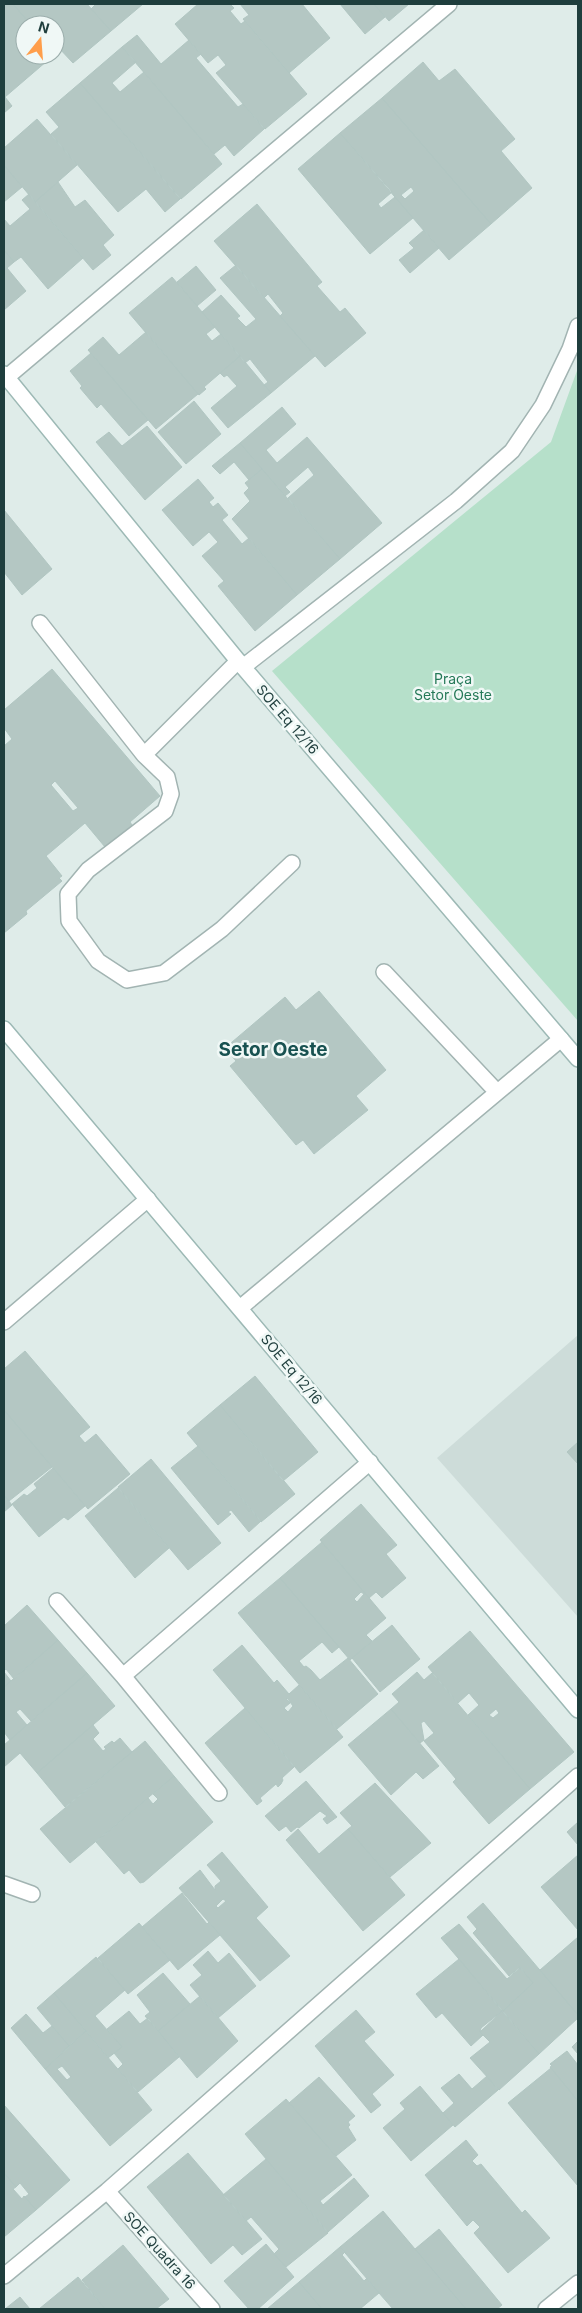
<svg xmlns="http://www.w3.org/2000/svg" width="582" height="2313" font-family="Inter,sans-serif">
	<rect width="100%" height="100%" fill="#dfece9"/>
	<path fill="#cddcd9" d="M578,1335v282l-141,-159z"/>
	<path fill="#b6e0ca" d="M578,368v653l-306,-350 279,-229z"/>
	<path fill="#b4c7c3" stroke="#b1c6c2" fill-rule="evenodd" d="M4,4h9l18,21h-6v30h29l-49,42 7,9 -8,7z
		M13,4h74l24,27 -38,32 -15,-16 -3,2v-24h-24z
		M94,4h49l-32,27 -20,-22 4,-4z
		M198,4h32l4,4 -4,3 11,13 4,-3 62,73 -42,35 -49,-56 10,-8 -8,-10 -10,8 -33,-39z
		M240,4h62l28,34 -41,35 -46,-54 6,-4z
		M340,4h34l11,13 -20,17z
		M374,4h35l-20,17z
		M137,35l24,29 28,-24 12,14 -5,4 42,49 5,-3 21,25 -30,27 -9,-11 -11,9 -92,-107z
		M122,47l14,15 -24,21 8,9 24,-20 78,92 -41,35 -101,-116z
		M423,62l16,19 16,-12 60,70 -14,12 31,37 -41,36 -109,-126z
		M80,83l100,116 -15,13 -19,-23 -28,23 -67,-78 8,-7 -13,-15z
		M382,98l109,126 -42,36 -109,-127zM411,187l3,4 -9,8 -4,-4z
		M37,119l40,46 -42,37 -31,-37v-17z
		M340,133l52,59 -14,12 3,4 14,-11 18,21 -43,36 -72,-85z
		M4,165l18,22 -18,15z
		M58,182l17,25 10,-7 29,35 -11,10 8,10 -18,15 -58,-68z
		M29,194l54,64 -35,31 -27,-32 -7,5 -10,-12v-31l6,7 20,-17 -8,-9z
		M257,204l65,78 -5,4 23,26 5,-4 21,25 -41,34 -45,-51 3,-3 -15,-19 -4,4 -50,-57z
		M424,230l15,18 -29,25 -11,-13 15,-12 -5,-5z
		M4,250l10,12 -7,6 19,23 -22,19z
		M236,265l79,91 -44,37 -7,-8 4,-3 -18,-23 -5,4 -43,-51 19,-17 19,21 -3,2 9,9 10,-8 -36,-41z
		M196,266l20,24 -19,16 -20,-24z
		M172,277l43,50 -9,7 6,7 9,-7 19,22 -36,31 2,2 -7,6 -70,-82z
		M146,332l52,62 -42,35 -68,-79 15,-13 16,18z
		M91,353l57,67 -19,16 -28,-32 -4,4 -17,-20 2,-2 -12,-15z
		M240,356l31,37 -43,35 -17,-20 26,-22 -10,-11 -3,2 -4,-4z
		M194,401l27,33 -35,30 -28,-32z
		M282,407l14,17 -30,26 11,13 30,-26 75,86 -42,36 -52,-61 26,-23 -6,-8 -23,20 5,5 -5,4 -45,-53z
		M147,426l35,41 -37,33 -49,-58 13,-10 13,14z
		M240,443l22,26 -13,11 -15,-18 -14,12 -8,-8z
		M262,469l78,90 -43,36 -65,-76 18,-18 -6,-8 5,-5 -4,-5z
		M198,479l16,19 -5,4 4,5 5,-4 10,12 -6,5 20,24 7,-6 48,57 -42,36 -37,-45 6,-5 -22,-25 16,-14 -9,-10 -16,14 -31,-36z
		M4,510l48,59 -30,26 -18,-23z
		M52,669l108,127 -30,26 2,3 -27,22 -20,-24 -39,33 16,20 -3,2 3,3 -36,30 1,3 -23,19v-187l8,-7 -8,-11v-18zM55,781l23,27 -5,3 -22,-26z
		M319,991l67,79 -30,26 12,14 -54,44 -11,-14 -7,5 -66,-79 6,-5 -11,-13 60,-51 11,13z
		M25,1351l65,76 -11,9 6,7 11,-9 34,40 -42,35 -84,-99v-41z
		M255,1376l63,76 -35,29 -63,-76z
		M220,1405l75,89 -34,28 -74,-89z
		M4,1410l48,57 -43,34 -5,-6z
		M578,1442v22l-11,-12z
		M198,1446l63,75 -12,11 -18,-22 -3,2 3,2 -13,11 -47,-57z
		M151,1459l70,84 -33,27 -70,-83z
		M53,1468l32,38 -17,14 -4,-3 -25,20 -27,-33 12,-10 3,2 10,-8 -3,-4z
		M118,1488l51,60 -34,30 -50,-62z
		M4,1495l8,10 -8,7z
		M361,1504l36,41 -11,9 20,24 -24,20 -6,-6 -7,6 -49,-58z
		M322,1542l64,76 -20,17 6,6 -22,19 -70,-82zM361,1592l3,2 -7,8 -3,-3z
		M280,1578l59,69 -7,6 -10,-11 -23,19 5,6 2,-1 5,4 9,10 28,-22 30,36 -41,35 -99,-116z
		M27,1605l31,35 -44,39 -8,-10 -2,2v-45z
		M392,1625l28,34 -40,33 -28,-34z
		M470,1631l104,121 -44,37 -62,-74 11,-10 -10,-12 -11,10 -30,-36zM496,1709l3,4 -6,5 -4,-3z
		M58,1640l29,33 -56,48 -11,-12 -4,3 11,13 -17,15 -6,-8v-45z
		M242,1645l32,38 3,-3 12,14 10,-9 44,52 -43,36 -87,-103zM287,1698l6,8 -5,6 -4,-4 6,-5 -4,-4z
		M4,1672l7,9 -7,6z
		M417,1672l7,8 8,-7 98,116 -41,35 -36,-42 3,-3 -32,-38 10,-8 -10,-12 -3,2 3,17 -4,3 -29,-34 8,-7 -7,-8z
		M87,1673l28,33 -78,67 -17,-20 -16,14v-22z
		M245,1708l49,59 -12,11 1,2 -2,4 -3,3 -2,-3 -16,14 2,3 -5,4 -52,-62z
		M391,1709l48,57 -16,13 -7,-7 -25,23 -43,-50z
		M93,1725l6,8 -6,6 10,12 3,-2 -2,-2 8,-6 2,2 6,-5 12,14 -67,55 -28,-34z
		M145,1741l29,35 -104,87 -30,-34z
		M174,1776l39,46 -69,60 -4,1 -11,-13 -5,4 -28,-32 52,-44 5,6 5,-5 -5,-5z
		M306,1781l31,36 -10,7 -4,-5 4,-3 -7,-5 -21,17 -2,-1 -6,5 -5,-6 -7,5 -14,-15z
		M375,1783l56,60 -41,34 -42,-48 4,-3 -12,-13z
		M578,1822v23l-11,-13z
		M298,1829l21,25 29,-25 57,66 -42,36 -77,-91z
		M222,1852l46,55 -12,11 34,38 -30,25 -81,-93 21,-18 15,20v-4l6,-5 -14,-16zM223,1899l3,2 -8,7 -2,-2z
		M578,1855v75l-37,-43z
		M182,1893l25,31 2,-2 11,13 -42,35 -36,-43z
		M483,1903l95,112v3l-39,36 -36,-43 30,-28 -13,-16 -11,9 -36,-43 4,-4 -10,-12z
		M139,1923l31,37 -42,34 -30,-36z
		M459,1924l48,55 13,-11 13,15 -30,28 -62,-73z
		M578,1937v78l-38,-45z
		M208,1951l10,12 11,-10 27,33 -38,32 -28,-33 12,-10 -9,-10z
		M96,1957l29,33 -30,26 27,31 -14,11 -54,-65z
		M459,1959l43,52 -21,17 -1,4 3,3 -12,11 -29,-33 -6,5 -20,-24z
		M163,1973l27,31 -32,27 -13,-15 5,-4 -13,-17z
		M54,1993l32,38 -17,15 -32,-38z
		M200,1996l38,45 -41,37 -39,-47z
		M356,2010l19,22 -11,9 30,34 -22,19 9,11 -10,8 -56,-67z
		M129,2011l11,13 8,-6 31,39 -41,35 -20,-23 5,-5 -9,-11 8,-6 -15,-18z
		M502,2011l37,43 -40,36 -29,-32 20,-16 -10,-10z
		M26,2014l17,19 9,-7 17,20 -24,23 -34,-41z
		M86,2031l66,79 -42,36 -65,-77zM62,2066l9,11 -4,3 -10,-11z
		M578,2041v13l-6,-7z
		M567,2051l11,14v36l-28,-34 2,-1 -2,-2z
		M551,2068l27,33v85l-70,-83z
		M459,2074l13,15 15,-13 11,14 -43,37 -12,-14 11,-10 -13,-15z
		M319,2077l36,39 -7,6 2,3 -2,2 8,13 -20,16 -47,-53z
		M420,2086l33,39 -42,36 -28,-33 22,-19 -5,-6z
		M286,2099l66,76 -32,26 3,4 31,-27 15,18 -41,36 -83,-98z
		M4,2105l66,75 -34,30 -11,-13 4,-3 -9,-11 -4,4 -12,-14z
		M466,2140l12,15 -6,6 5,5 4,-2 41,49 3,-3 25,28 -42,35 -34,-40 6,-6 -7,-7 -6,6 -42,-51z
		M188,2153l74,86 -20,16 -9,-10 -22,19 -64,-77z
		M266,2159l62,74 -42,34 -12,-13 5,-5 -28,-32 -5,4 -23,-26z
		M4,2173l12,14 -3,2 9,10 2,-3 12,14 -32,27z
		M383,2211l32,38 51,60h-73l-14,-16 -39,-46z
		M439,2229l63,76 -5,4h-31l-51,-60z
		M266,2244l28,33 -36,32h-9l-25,-28z
		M123,2245l46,54 -13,10h-51l-23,-29z
		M340,2247l5,5 -3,3 22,26 3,-3 12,15 -19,16h-38l-23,-27z
		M78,2277l27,32h-66z
		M299,2282l23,27h-55z
		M20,2297l10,12h-25z"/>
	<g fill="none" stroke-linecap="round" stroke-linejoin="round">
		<defs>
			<path id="lane" d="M40,623l104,132 94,-94
				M144,755l23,22 4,17 -6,17 -77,59 -20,24 1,27 29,40 29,19 37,-7 58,-44 70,-66
				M384,972l113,120
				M240,1308l321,-269"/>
			<path id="street" d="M7,377l442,-373
				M243,667l213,-166 56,-50 31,-46 27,-56 8,-23
				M4,1322l144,-123
				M57,1601l66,75 247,-214
				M123,1676l96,117
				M4,1884l28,10
				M107,2191l105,118
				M4,2276l103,-85 471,-415
				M546,2309l32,-26"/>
			<path id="secondary" d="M4,374l239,293 335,392
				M4,1029l574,681"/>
		</defs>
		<use href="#lane" stroke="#a2b4b2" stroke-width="18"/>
		<use href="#street" stroke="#a2b4b2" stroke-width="18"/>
		<use href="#secondary" stroke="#9db9b5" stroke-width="18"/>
		<use href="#lane" stroke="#fff" stroke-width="15"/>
		<use href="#street" stroke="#fff" stroke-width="15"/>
		<use href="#secondary" stroke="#fff" stroke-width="15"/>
	</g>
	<g text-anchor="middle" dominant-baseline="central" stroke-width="5" stroke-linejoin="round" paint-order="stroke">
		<g font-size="14" fill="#257958" stroke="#f0f8f6">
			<text x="453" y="678">Praça<tspan x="453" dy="16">Setor Oeste</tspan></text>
		</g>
		<g font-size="14" fill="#1f3e3d" stroke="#f0f8f6">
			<text transform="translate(288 719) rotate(49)">SOE Eq 12/16</text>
			<text transform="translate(292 1369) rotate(50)">SOE Eq 12/16</text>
			<text transform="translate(160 2250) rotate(48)">SOE Quadra 16</text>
		</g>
		<g font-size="19" font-weight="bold" fill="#185251" stroke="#f0f8f6">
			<text x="273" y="1049">Setor Oeste</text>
		</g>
	</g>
	<rect width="582" height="2313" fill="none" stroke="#1f3e3d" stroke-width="10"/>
	<g transform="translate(40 40) rotate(17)"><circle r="24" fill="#f0f8f6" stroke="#9caeac"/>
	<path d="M0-4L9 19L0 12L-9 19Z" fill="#ff9e4b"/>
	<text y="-8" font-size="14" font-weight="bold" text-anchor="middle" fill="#1f3e3d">N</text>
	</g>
</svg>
